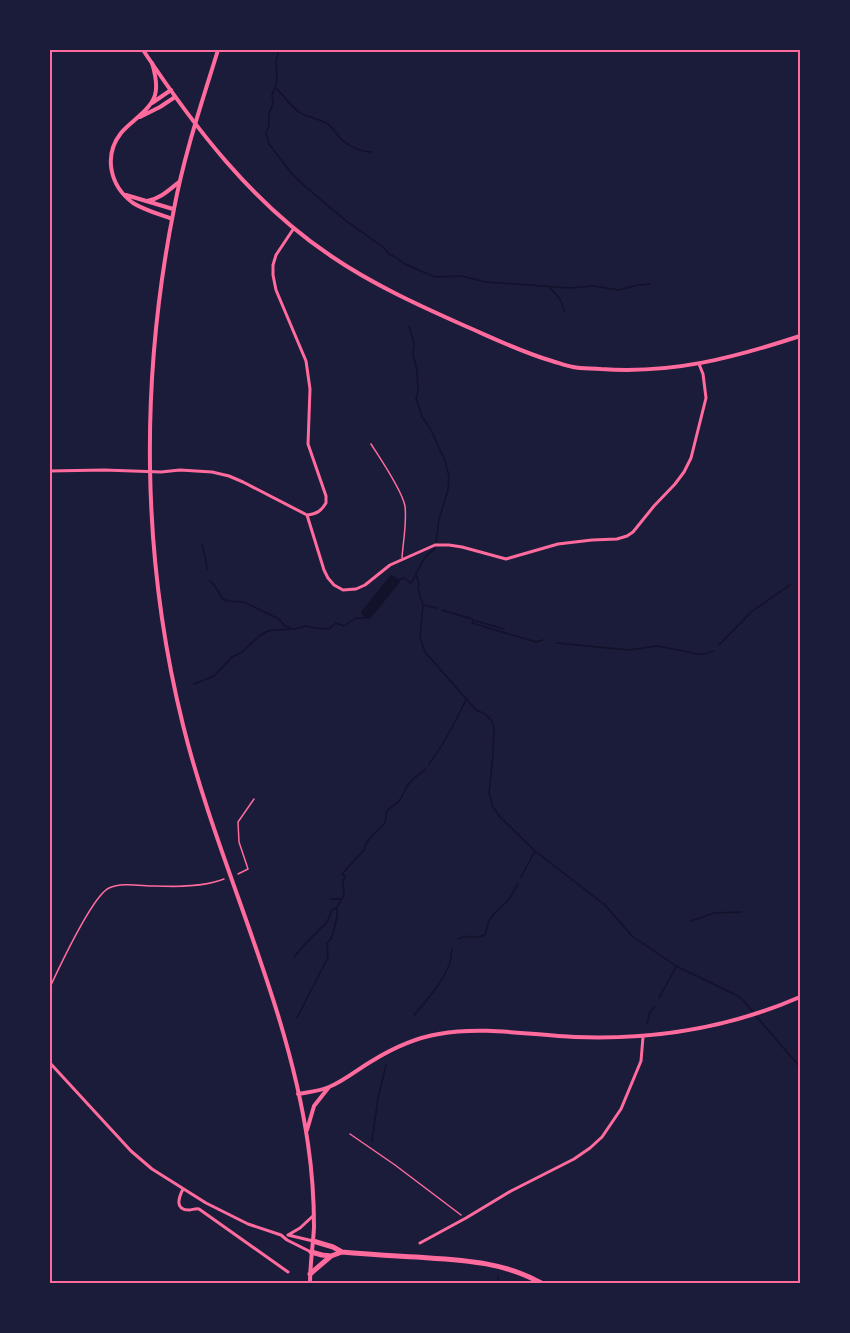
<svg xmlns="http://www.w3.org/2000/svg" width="850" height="1333" font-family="Spectral,serif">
	<rect width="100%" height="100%" fill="#1b1b3a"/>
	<path fill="#12122b" d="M392,575l5,3 3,4 -30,37 -6,-1 -3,-6 29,-36z"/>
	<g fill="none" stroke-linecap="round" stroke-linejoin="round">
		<path stroke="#12122b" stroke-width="1.5" d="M279,50l-3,10 1,22 -5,13 1,9 -4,9v12l-3,8 3,11 23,30 15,14 38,32 39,28 5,6 6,3 10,7 30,13 26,-1 25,6 84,6 24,-2 25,4 19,-5 12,-1
			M276,88c8,8 14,17 23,24 8,6 19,6 27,11 7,4 10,11 16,17 8,7 20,12 30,12
			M550,288l10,11 5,13
			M409,326l5,17 -1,12 4,14 1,23 -2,6 6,19 8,11 15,33 4,15 -1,14 -9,29 -3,23
			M202,545l3,11 2,14
			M435,549c-10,5 -14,15 -19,25l3,10 -1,5 5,16 -3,32 5,15 51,58 9,4 6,6 3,7 -1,28 -4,38 4,14 7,10 35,34 70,54 27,31 44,30 62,30 5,4 10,12
			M799,577h1
			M398,580l6,-2 7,5 4,-7
			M210,581l4,4 9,14 5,2 16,1 6,3 29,14 6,7 6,2
			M423,605l14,3
			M442,610l30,9 2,2 -2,2 64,19 7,-2
			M476,621l28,8
			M557,643l72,7 28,-4 37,7 1,1h9l9,-3
			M719,645l32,-33 40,-28
			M194,684l20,-8 18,-19 10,-5 17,-16 9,-5 5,-1 22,-1 11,-3 9,2 14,1 7,-6 8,3 12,-8h8
			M429,764c15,-20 26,-42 37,-64
			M521,877l14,-26
			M330,899h11
			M691,921l23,-8 27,-1
			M458,939c9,-6 18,1 27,-4l4,-14 4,-6 16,-16 9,-15
			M294,957l13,-15 20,-20 5,-12 5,-3
			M659,998l17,-31
			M414,1015c14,-16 28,-32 36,-52 1,-4 1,-9 2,-14
			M756,1016l44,51
			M297,1018l31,-61 -1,-14 4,-4 2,-6 4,-16v-10l7,-12 -1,-13 2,-6 -3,-2 22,-24c2,-12 13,-17 20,-26 3,-4 1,-9 3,-13 3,-4 8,-6 11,-9 5,-5 6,-12 10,-17 4,-6 11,-11 18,-16
			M647,1023l3,-11 5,-5
			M372,1141l6,-43 8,-33
			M498,1276l1,8"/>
		<path stroke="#ff6b9d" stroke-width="1.5" d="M350,1134l45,31 66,50"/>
		<path stroke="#ff6b9d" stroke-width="1.5" d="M371,444c9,14 31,46 34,62 2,17 -2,36 -3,52
			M238,874l10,-5 -9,-27 -1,-20 16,-23
			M50,987c9,-19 42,-91 59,-99 13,-6 32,-2 46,-2 23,1 48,1 69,-7"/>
		<path stroke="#ff6b9d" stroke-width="3" d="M50,471l54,-1 57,2 19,-2 32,2 17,4 14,6 64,33c10,-1 14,-4 19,-12v-7l-18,-52 2,-55 -4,-28 -30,-71 -3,-15v-10l3,-10 18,-27
			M307,515l17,55 4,8 6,7 9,5 13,-1 9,-4 25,-20 45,-20h14l13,2 44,12 52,-15 34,-4 25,-1 10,-3 6,-4 21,-26 21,-22 9,-12 7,-14 15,-60 -3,-24 -4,-10
			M50,1063l81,88 21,18 54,34 42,21 33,11 6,5 24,12
			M183,1189c-4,8 -9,21 6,21 3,0 7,-2 10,-1l89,63
			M288,1235l12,-7 14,-13
			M288,1235l25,6
			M420,1243l46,-25 45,-27 63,-32 16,-11 12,-11 19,-28 20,-48 2,-24"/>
		<path stroke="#ff6b9d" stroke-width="4" d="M143,50c52,78 109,153 188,206 41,28 87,49 132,69 30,13 58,27 89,36 7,2 14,5 21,6 9,2 19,1 28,2 72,5 132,-11 199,-33"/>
		<path stroke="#ff6b9d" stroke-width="4" d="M218,50c-16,52 -34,105 -44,159 -34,170 -33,347 9,516 35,141 104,274 125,419 4,27 6,55 6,83 -1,19 -4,37 -4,57
			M152,63c3,10 6,22 3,32 -5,16 -24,26 -34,38 -18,23 -11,53 12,70 11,7 26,11 39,16
			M152,103l19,-13
			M140,117l20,-10 15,-10
			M126,195l47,14
			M147,201c13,-2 22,-11 32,-19
			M298,1094c11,-2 22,-3 31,-7 15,-6 29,-18 43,-26 21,-13 42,-23 67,-27 44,-8 91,1 136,3 77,3 154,-9 225,-40
			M307,1130l7,-24 15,-19"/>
		<path stroke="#ff6b9d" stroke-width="5" d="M313,1241l20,6 9,5
			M311,1252l11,3 9,1
			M310,1274l21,-18 11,-4c24,2 49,4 74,5 45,3 87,4 127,27"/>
	</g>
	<rect width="850" height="1333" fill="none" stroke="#1b1b3a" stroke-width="102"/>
	<rect x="51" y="51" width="748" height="1231" fill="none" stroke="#ff6b9d" stroke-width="2"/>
</svg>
